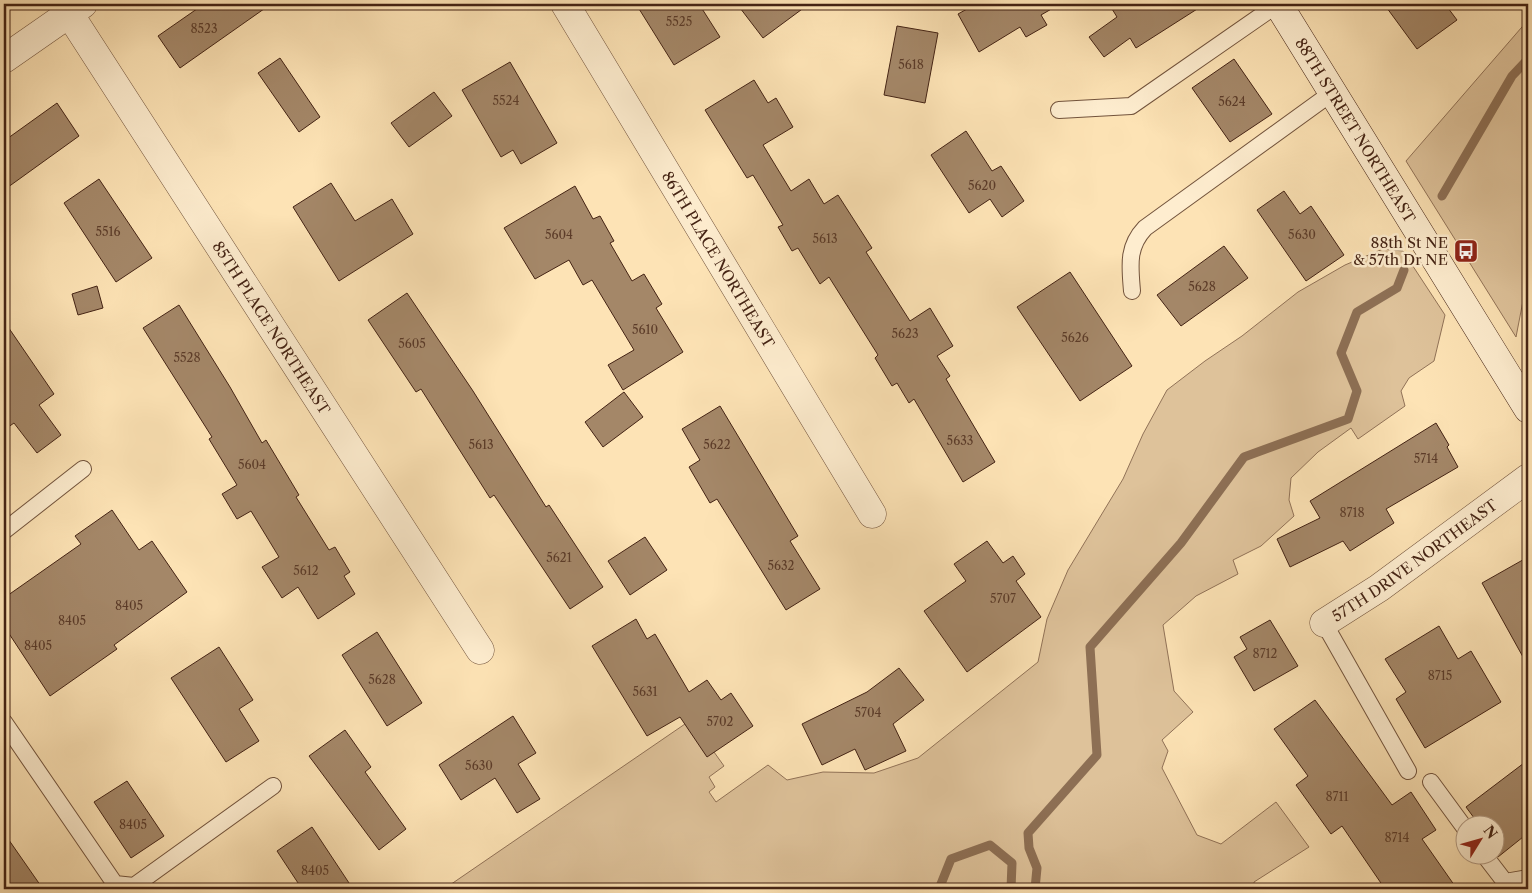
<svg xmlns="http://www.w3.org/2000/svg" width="1532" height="893" font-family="'Libre Caslon Text',serif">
	<rect width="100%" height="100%" fill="#fde3b5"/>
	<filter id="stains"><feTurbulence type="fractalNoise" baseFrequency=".004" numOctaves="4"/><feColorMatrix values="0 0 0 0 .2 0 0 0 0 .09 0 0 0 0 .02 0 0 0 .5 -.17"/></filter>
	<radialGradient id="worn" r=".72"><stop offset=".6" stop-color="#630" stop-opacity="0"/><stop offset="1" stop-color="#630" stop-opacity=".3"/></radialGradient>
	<path fill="#dec29a" stroke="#917257" d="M1528,20v255l-12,62 -110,-176z
		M1383,249l20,2 42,64 -11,46 -25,17 -8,13 4,15 -47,33 -7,-11 -33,24 -27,26 -2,22 5,16 -33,30 -28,14 5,14 -42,22 -33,29 11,66 19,21 -31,28 6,11 -6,17 35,67 24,9 55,-42 33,45 -55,35v7h-810l241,-165 29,28 10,14 -15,11 6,10 -6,5 7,10 52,-37 19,15 36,-8 51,1 44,-15 120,-96 9,-43 21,-49 55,-91 20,-45 24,-44 38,-29 37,-25 56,-44 47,-27z"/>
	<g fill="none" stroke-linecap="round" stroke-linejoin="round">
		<path stroke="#8d6f54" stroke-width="9" d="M1442,196l70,-120 16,-17
			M939,889l12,-30 39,-14 22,18 -1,26
			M1035,889l2,-21 -8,-20 -1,-15 69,-78 -7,-108 91,-104 63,-86 104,-38 9,-28 -16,-38 16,-41 40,-24 7,-18"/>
	</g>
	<path fill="#a48768" stroke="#442314" d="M204,4h67l-91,64 -22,-32z
		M636,4h63l21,33 -46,28z
		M737,4h72l-46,34z
		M976,4h84l-19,11 6,10 -21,12 -6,-10 -41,25 -21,-38z
		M1109,4h96l-69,44 -6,-10 -26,19 -15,-20 28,-20z
		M1384,4h61l12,16 -40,29z
		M897,26l41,7 -13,70 -41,-8z
		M280,58l40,59 -21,15 -41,-59z
		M1234,59l38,55 -42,28 -38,-54z
		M510,62l47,81 -36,21 -8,-14 -12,7 -39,-67z
		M754,80l14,23 8,-5 17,29 -30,18 28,46 18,-12 15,25 14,-9 34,53 -6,4 44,69 20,-13 23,38 -16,10 13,20 -4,3 49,83 -32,20 -49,-83 -5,4 -12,-20 -5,3 -17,-28 3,-3 -49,-78 -9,7 -22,-36 -6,3 -14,-24 5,-2 -30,-50 -6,3 -42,-68z
		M434,92l18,24 -43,31 -18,-24z
		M57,103l22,33 -75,54v-49z
		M966,131l26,40 9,-5 23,35 -22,16 -12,-18 -21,14 -38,-58z
		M99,179l53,79 -36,24 -52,-79z
		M331,183l24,38 37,-22 21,35 -74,47 -46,-74z
		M575,186l18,33 7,-3 14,25 -4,2 22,38 12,-7 18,30 -6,4 27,44 -60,38 -15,-25 26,-15 -42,-70 -9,5 -14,-25 -34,19 -31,-51z
		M1284,191l16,23 11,-8 33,49 -38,26 -49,-71z
		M1224,246l24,32 -67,48 -24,-31z
		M1070,272l62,94 -52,35 -63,-94z
		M97,286l6,22 -25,7 -6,-21z
		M407,293l66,98 73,116 3,-2 54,82 -33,22 -76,-114 -4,3 -69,-109 -5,3 -48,-72z
		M179,305l51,82 32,56 4,-3 33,55 -3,2 33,53 6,-3 15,25 -6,4 11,18 -37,25 -20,-32 -16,11 -20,-31 17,-10 -28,-46 -14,8 -15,-25 15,-9 -28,-46 3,-2 -69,-109z
		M4,321l50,73 -15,11 22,30 -24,18 -23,-30 -10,7z
		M624,392l19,25 -40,30 -18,-25z
		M720,406l78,130 -8,5 30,48 -34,21 -69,-111 -7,4 -21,-36 11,-7 -18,-31z
		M1436,423l13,22 -2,2 11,20 -72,42 8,14 -44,28 -7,-10 -53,26 -13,-28 43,-21 -10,-17z
		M112,510l27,40 13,-9 35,51 -73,53 3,4 -67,47 -46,-70v-28l77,-54 -6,-8z
		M645,537l22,33 -37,25 -22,-34z
		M987,541l16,22 10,-7 12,18 -9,7 25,36 -74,55 -43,-61 42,-30 -12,-17z
		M1528,557v109l-46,-83z
		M636,619l11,20 8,-5 34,58 18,-12 14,20 10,-7 22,33 -46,31 -27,-40 -33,19 -55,-90z
		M1270,620l28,46 -44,25 -20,-34 13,-8 -7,-12z
		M1439,626l19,33 13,-8 30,51 -76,46 -29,-49 10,-7 -21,-33z
		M377,632l45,71 -35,23 -45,-71z
		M219,647l34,53 -14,9 20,32 -33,21 -55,-84z
		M899,668l25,32 -31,24 13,27 -41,19 -10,-21 -33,16 -20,-41 65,-32z
		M1315,700l77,105 19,-13 25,38 -14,9 35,50h-72l-43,-63 -11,8 -35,-49 12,-9 -34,-47z
		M513,716l23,37 -18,11 22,35 -23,14 -22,-35 -34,22 -22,-35z
		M345,730l26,37 -6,5 41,57 -27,21 -70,-94z
		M1528,760v73l-30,24 -4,-5v-26h-14l-14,-19z
		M127,781l37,55 -33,22 -37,-56z
		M312,827l41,62h-51l-25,-38z
		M4,833l39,56h-39z"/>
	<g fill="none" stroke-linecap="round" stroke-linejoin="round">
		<defs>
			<path id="lane" d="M1059,110l72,-4 147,-102
				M1132,291c-2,-25 -5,-44 13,-63l188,-136
				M4,531l79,-62
				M1324,623l84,148
				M4,722l111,162 -1,5
				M1431,782l33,45
				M1485,856l20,26 23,-4
				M115,884l19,2 139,-100"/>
			<g id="street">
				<path id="s1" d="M63,4l417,646"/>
				<path id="s2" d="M565,4l307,510"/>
				<path d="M4,59l79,-55"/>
				<path id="s3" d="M1324,623l55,-35 149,-110"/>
			</g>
			<g id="secondary">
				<path id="s4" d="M1278,4l250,405"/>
			</g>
		</defs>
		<use href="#lane" stroke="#72533c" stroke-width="18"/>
		<use href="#street" stroke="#72533c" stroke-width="29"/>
		<use href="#secondary" stroke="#442314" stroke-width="29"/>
		<use href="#lane" stroke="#feedcf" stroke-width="16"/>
		<use href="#street" stroke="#feedcf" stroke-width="28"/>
		<use href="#secondary" stroke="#feedcf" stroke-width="28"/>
	</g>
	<defs>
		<symbol id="bus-square" viewBox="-11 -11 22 22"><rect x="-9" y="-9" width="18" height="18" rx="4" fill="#8f2418" stroke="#feedcf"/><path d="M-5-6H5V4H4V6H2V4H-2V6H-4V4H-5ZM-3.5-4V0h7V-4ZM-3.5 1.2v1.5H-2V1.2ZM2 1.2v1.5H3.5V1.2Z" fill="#fff"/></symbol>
	</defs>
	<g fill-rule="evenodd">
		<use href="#bus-square" x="1452" y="237" width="28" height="28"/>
	</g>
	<g text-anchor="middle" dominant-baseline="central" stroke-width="5" stroke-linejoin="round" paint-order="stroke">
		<g font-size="12" fill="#5c3c29">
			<text x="679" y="21">5525</text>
			<text x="204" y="28">8523</text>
			<text x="911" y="64">5618</text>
			<text x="506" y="100">5524</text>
			<text x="1232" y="101">5624</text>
			<text x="982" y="185">5620</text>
			<text x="108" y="231">5516</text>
			<text x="559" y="234">5604</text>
			<text x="1302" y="234">5630</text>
			<text x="825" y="238">5613</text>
			<text x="1202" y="286">5628</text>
			<text x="645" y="329">5610</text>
			<text x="905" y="333">5623</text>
			<text x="1075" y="337">5626</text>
			<text x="412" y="343">5605</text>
			<text x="187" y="357">5528</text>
			<text x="960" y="440">5633</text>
			<text x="481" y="444">5613</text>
			<text x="717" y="444">5622</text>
			<text x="1426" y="458">5714</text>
			<text x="252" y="464">5604</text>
			<text x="1352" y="512">8718</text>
			<text x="559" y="557">5621</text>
			<text x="781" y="565">5632</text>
			<text x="306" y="570">5612</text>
			<text x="1003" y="598">5707</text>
			<text x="129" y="605">8405</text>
			<text x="72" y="620">8405</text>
			<text x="38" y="645">8405</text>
			<text x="1265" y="653">8712</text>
			<text x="1440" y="675">8715</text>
			<text x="382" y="679">5628</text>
			<text x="645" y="691">5631</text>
			<text x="868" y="712">5704</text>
			<text x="720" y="721">5702</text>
			<text x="479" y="765">5630</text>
			<text x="1337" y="796">8711</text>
			<text x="133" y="824">8405</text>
			<text x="1397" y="837">8714</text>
			<text x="315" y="870">8405</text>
		</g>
		<g font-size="15" fill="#442314" stroke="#feedcf">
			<text stroke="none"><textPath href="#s4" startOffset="148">88TH STREET NORTHEAST</textPath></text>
			<text stroke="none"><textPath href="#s2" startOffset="298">86TH PLACE NORTHEAST</textPath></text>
			<text stroke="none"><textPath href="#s1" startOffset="385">85TH PLACE NORTHEAST</textPath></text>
			<text stroke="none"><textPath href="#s3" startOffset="110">57TH DRIVE NORTHEAST</textPath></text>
		</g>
		<g font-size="15" fill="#442314" stroke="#feedcf" text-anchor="end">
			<text x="1448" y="242">88th St NE<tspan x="1448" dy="17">&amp; 57th Dr NE</tspan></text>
		</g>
	</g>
	<rect width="1532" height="893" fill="none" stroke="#fde3b5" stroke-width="20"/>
	<rect x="5" y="5" width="1522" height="883" fill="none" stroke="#442314" stroke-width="2.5"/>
	<rect x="10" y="10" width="1512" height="873" fill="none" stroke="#442314"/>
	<g transform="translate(1480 840) rotate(53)"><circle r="24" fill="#feedcf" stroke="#b49c84"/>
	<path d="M0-4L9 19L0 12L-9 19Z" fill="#8f2418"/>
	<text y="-8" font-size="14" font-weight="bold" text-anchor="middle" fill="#442314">N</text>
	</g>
	<rect width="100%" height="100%" filter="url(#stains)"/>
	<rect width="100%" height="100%" fill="url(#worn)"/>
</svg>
